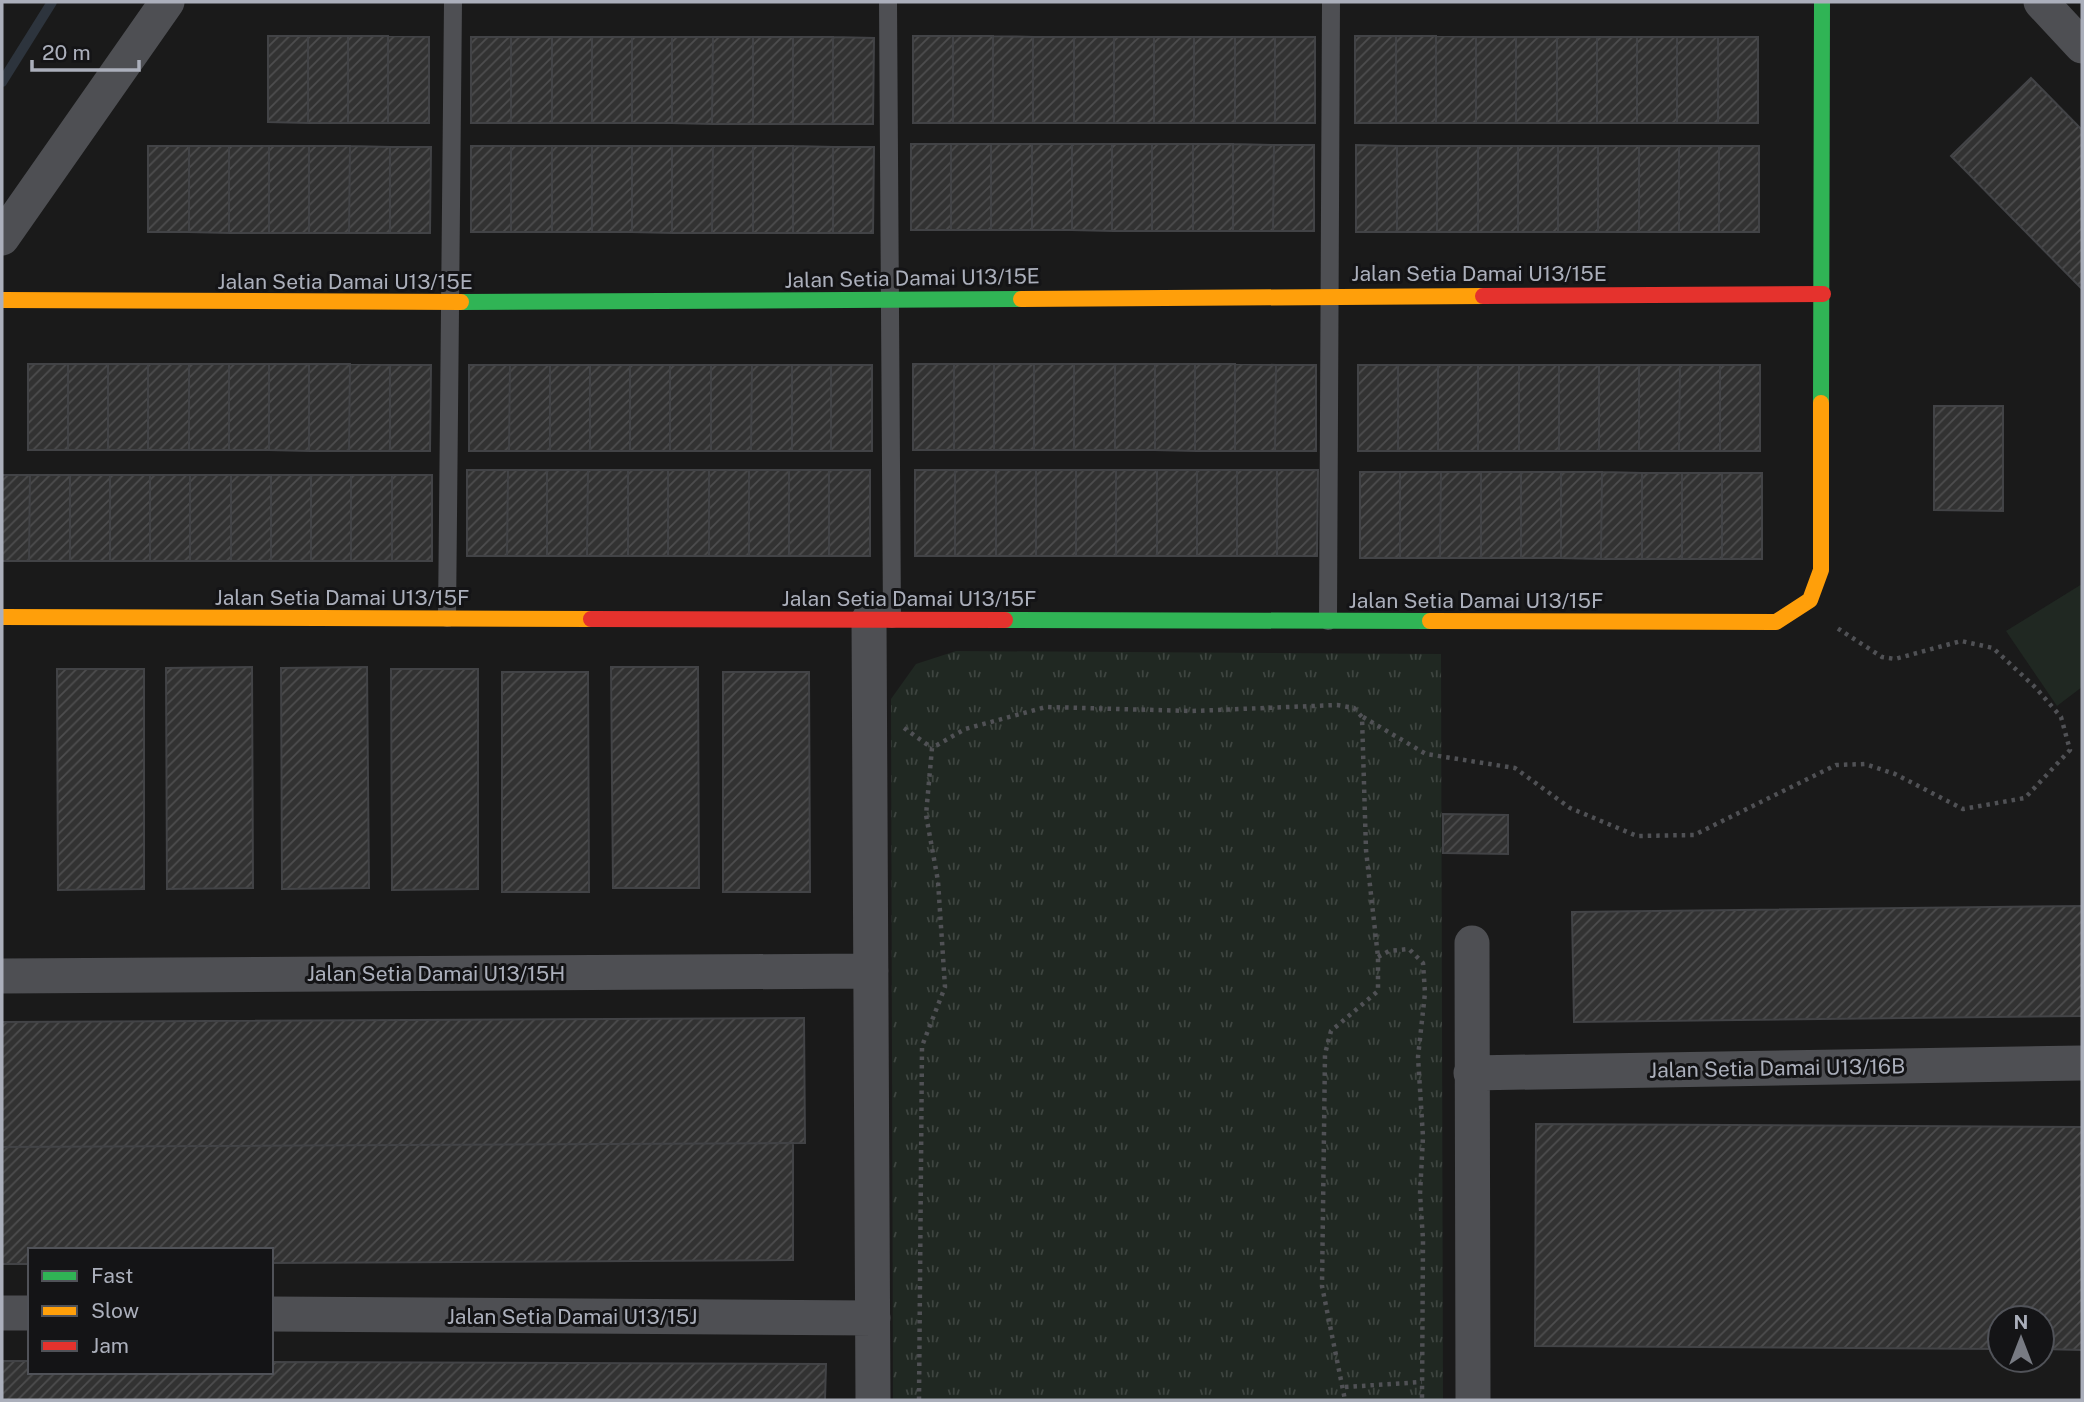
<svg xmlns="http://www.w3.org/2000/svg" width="2084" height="1402" font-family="'Public Sans',sans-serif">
	<defs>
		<pattern id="park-tufts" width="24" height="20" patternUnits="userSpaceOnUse" patternTransform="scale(1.75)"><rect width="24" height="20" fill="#202822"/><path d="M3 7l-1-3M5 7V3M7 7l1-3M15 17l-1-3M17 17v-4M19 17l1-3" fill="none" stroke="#3e4540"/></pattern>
		<pattern id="building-hatch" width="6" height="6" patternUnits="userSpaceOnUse" patternTransform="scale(1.75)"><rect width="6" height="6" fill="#323232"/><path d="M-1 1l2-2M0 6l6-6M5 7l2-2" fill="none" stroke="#4d4d4e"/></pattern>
	</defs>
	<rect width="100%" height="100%" fill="#1a1a1a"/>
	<path fill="#202822" d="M2082,584v103l-25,19 -51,-75z"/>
	<path fill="url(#park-tufts)" d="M956,651l485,3 2,746h-550l-2,-701 25,-35z"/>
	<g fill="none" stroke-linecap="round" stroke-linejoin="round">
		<path stroke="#2d343d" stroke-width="10" d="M2,82l50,-80"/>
	</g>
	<path fill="url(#building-hatch)" stroke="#424346" stroke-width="2" d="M268,36h40v87l-40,-1z
		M308,36h40v87h-40z
		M348,36h40v87h-40z
		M388,36l41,1v86h-41z
		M913,36h40v87h-40z
		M953,36h40v87h-40z
		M993,36l40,1v86h-40z
		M1355,36h41v87h-41z
		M1396,36h40v87h-40z
		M1436,36l40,1v86h-40z
		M471,37h40v86h-40z
		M511,37h41v86h-41z
		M552,37h40v86h-40z
		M592,37h40v86h-40z
		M632,37h40v86h-40z
		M672,37h41l-1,87 -40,-1z
		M713,37h40v87h-41z
		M753,37h40v87h-40z
		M793,37h40v87h-40z
		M833,37l41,1 -1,86h-40z
		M1033,37h41v86h-41z
		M1074,37h40v86h-40z
		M1114,37h40v86h-40z
		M1154,37h40v86h-40z
		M1194,37h41v86h-41z
		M1235,37h40v86h-40z
		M1275,37h40v86h-40z
		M1476,37h40v86h-40z
		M1516,37h41v86h-41z
		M1557,37h40v86h-40z
		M1597,37h40v86h-40z
		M1637,37h40v86h-40z
		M1677,37h41v86h-41z
		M1718,37h40v86h-40z
		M2031,78l51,52v159l-131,-133z
		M911,144h40v86h-40z
		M951,144h40v86h-40z
		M991,144h41v86h-41z
		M1032,144h40v86h-40z
		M1072,144h40v87l-40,-1z
		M1112,144h40v87h-40z
		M1152,144h41v87h-41z
		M1193,144h40v87h-40z
		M1233,144l41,1 -1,86h-40z
		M1274,145h40v86h-41z
		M1356,145l41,1v86h-41z
		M148,146h41v86h-41z
		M189,146h40v87l-40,-1z
		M229,146h40v87h-40z
		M269,146h40v87h-40z
		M309,146h41l-1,87h-40z
		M350,146l40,1v86h-41z
		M471,146h40v86h-40z
		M511,146h41v86h-41z
		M552,146h40v86h-40z
		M592,146h40v86h-40z
		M632,146h40v87l-40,-1z
		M672,146h41l-1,87h-40z
		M713,146h40v87h-41z
		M753,146h40v87h-40z
		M793,146l40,1v86h-40z
		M1397,146h40v86h-40z
		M1437,146h41v86h-41z
		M1478,146h40v86h-40z
		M1518,146h40v86h-40z
		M1558,146h40v86h-40z
		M1598,146h41v86h-41z
		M1639,146h40v86h-40z
		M1679,146h40v86h-40z
		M1719,146h40v86h-40z
		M390,147h41l-1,86h-40z
		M833,147h41l-1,86h-40z
		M28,364h40v86h-40z
		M68,364h40v86h-40z
		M108,364h40v86h-40z
		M148,364h41v86h-41z
		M189,364h40v86h-40z
		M229,364h40v86h-40z
		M269,364h40v87l-40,-1z
		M309,364h41l-1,87h-40z
		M350,364l40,1v86h-41z
		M913,364h41v86h-41z
		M954,364h40v86h-40z
		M994,364h40v86h-40z
		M1034,364h40v86h-40z
		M1074,364h41v86h-41z
		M1115,364h40v86h-40z
		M1155,364h40v87l-40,-1z
		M1195,364h40v87h-40z
		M1235,364l41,1 -1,86h-40z
		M390,365h41l-1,86h-40z
		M469,365h41l-1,86h-40z
		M510,365h40v86h-41z
		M550,365h40v86h-40z
		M590,365h40v86h-40z
		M630,365h40v86h-40z
		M670,365h41v86h-41z
		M711,365h41l-1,86h-40z
		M752,365h40v86h-41z
		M792,365h39v86h-39z
		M831,365h41v86h-41z
		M1276,365h40v86h-41z
		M1358,365h40v86h-40z
		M1398,365h40v86h-40z
		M1438,365h40v86h-40z
		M1478,365h41v86h-41z
		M1519,365h40v86h-40z
		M1559,365h40v86h-40z
		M1599,365h40v86h-40z
		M1639,365h41l-1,86h-40z
		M1680,365h40v86h-41z
		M1720,365h40v86h-40z
		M1934,406h69v105l-69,-1z
		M467,470h41l-1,86h-40z
		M508,470h39v86h-40z
		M547,470h41l-1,86h-40z
		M588,470h40v86h-41z
		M628,470h40v86h-40z
		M668,470h41v86h-41z
		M709,470h40v86h-40z
		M749,470h40v86h-40z
		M789,470h40v86h-40z
		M829,470h41v86h-41z
		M915,470h40v86h-40z
		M955,470h41v86h-41z
		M996,470h40v86h-40z
		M1036,470h40v86h-40z
		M1076,470h40v86h-40z
		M1116,470h41v86h-41z
		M1157,470h40v86h-40z
		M1197,470h40v86h-40z
		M1237,470h40v86h-40z
		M1277,470h41l-1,86h-40z
		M1360,472h40v86h-40z
		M1400,472h41l-1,86h-40z
		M1441,472h40v86h-41z
		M1481,472h40v86h-40z
		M1521,472h40v86h-40z
		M1561,472h41l-1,87 -40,-1z
		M1602,472l40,1v86h-41z
		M1642,473h40v86h-40z
		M1682,473h40v86h-40z
		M1722,473h40v86h-40z
		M2,475h28l-1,86h-27z
		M30,475h40v86h-41z
		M70,475h40v86h-40z
		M110,475h40v86h-40z
		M150,475h40v86h-40z
		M190,475h41v86h-41z
		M231,475h40v86h-40z
		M271,475h40v86h-40z
		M311,475h40v86h-40z
		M351,475h41v86h-41z
		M392,475h40v86h-40z
		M252,667l1,221 -86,1 -1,-221z
		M367,667l2,221 -87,1 -1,-221z
		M611,667h87l1,221h-86z
		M57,669h87v220l-86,1z
		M391,669h87v220l-86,1z
		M502,672h86l1,220h-87z
		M723,672h86l1,220h-87z
		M1443,814l65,1v39l-65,-1z
		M2082,906v110l-508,6 -2,-110z
		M804,1018l1,125 -803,4v-125z
		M1536,1124l546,3v223l-40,-1v-31h-42v31l-465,-3z
		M793,1143v117l-522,3v-13h-241v14h-28v-117z
		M2,1361h28v11h241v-10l555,2 -1,36h-823z"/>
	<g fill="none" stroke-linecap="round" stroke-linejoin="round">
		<path stroke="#505155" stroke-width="4.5" stroke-dasharray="3.5 5" stroke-linecap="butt" d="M1363,717l63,37 89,14 55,40 67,28 57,-1 142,-70 29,-1 30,10 68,35 62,-11 45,-48 -9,-33 -25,-29 -43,-40 -32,-7 -66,18 -13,-2 -48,-31
			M904,728l28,20
			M1378,957l11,-6 20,-2 14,14 2,30 -7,64 5,80 -3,57 3,45 -1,161
			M1345,1387l77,-5
			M919,1400l3,-354 23,-59 -7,-106 -12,-66 6,-67 33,-19 81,-22 146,4 145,-6 17,3 8,9 4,133 12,107v34l-47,40 -6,23 -3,232 23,114"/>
		<path stroke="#4e4f53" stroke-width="18" d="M888,2l4,617
			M447,618l6,-616
			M1328,621l3,-619"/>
		<path stroke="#4e4f53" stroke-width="35" d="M2041,2l41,44
			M2,238l165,-236
			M869,619l4,781
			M1472,943l1,457
			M2,976l869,-5
			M1471,1073l611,-10
			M2,1313h28
			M271,1314l602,4"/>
		<path stroke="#30b455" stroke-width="16" d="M461,302l560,-3
			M1821,403l1,-401
			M1005,620l425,1"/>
		<path stroke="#ff9f0a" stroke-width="16" d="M1021,299l462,-3
			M2,300l459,2
			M2,617l589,2
			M1430,621l346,1 34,-22 11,-30v-167"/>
		<path stroke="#e5322d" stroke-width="16" d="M1483,296l340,-2
			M591,619l414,1"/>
	</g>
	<g text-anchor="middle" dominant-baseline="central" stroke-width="6" stroke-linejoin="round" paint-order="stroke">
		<g font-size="21" fill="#abafbb" stroke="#141416">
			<text x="1479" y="273">Jalan Setia Damai U13/15E</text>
			<text transform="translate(912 278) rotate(-1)">Jalan Setia Damai U13/15E</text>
			<text x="345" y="281">Jalan Setia Damai U13/15E</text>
			<text x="342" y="597">Jalan Setia Damai U13/15F</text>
			<text x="909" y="598">Jalan Setia Damai U13/15F</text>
			<text x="1476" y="600">Jalan Setia Damai U13/15F</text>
			<text x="436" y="973">Jalan Setia Damai U13/15H</text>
			<text transform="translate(1777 1068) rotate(-1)">Jalan Setia Damai U13/16B</text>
			<text x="572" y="1316">Jalan Setia Damai U13/15J</text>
		</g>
	</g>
	<rect width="2084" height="1402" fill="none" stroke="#abafbb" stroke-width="7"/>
	<rect x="28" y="1248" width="245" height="126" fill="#141416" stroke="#505258" stroke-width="2"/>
	<rect x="42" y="1271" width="35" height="10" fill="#30b455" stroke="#505258" stroke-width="2"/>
	<text x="91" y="1283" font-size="21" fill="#abafbb">Fast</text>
	<rect x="42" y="1306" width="35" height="10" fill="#ff9f0a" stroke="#505258" stroke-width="2"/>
	<text x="91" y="1318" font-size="21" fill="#abafbb">Slow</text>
	<rect x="42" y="1341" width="35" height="10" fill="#e5322d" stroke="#505258" stroke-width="2"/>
	<text x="91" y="1353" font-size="21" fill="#abafbb">Jam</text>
	<g transform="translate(2021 1339)"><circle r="33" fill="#141416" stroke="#505258" stroke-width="2"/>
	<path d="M0-5L12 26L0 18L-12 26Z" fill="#787b83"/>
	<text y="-10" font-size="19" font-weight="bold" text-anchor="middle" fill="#abafbb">N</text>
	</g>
	<path d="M32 60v10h107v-10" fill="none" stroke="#abafbb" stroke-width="3.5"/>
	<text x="42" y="60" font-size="21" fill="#abafbb" stroke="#141416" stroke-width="5" paint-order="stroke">20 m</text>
</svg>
